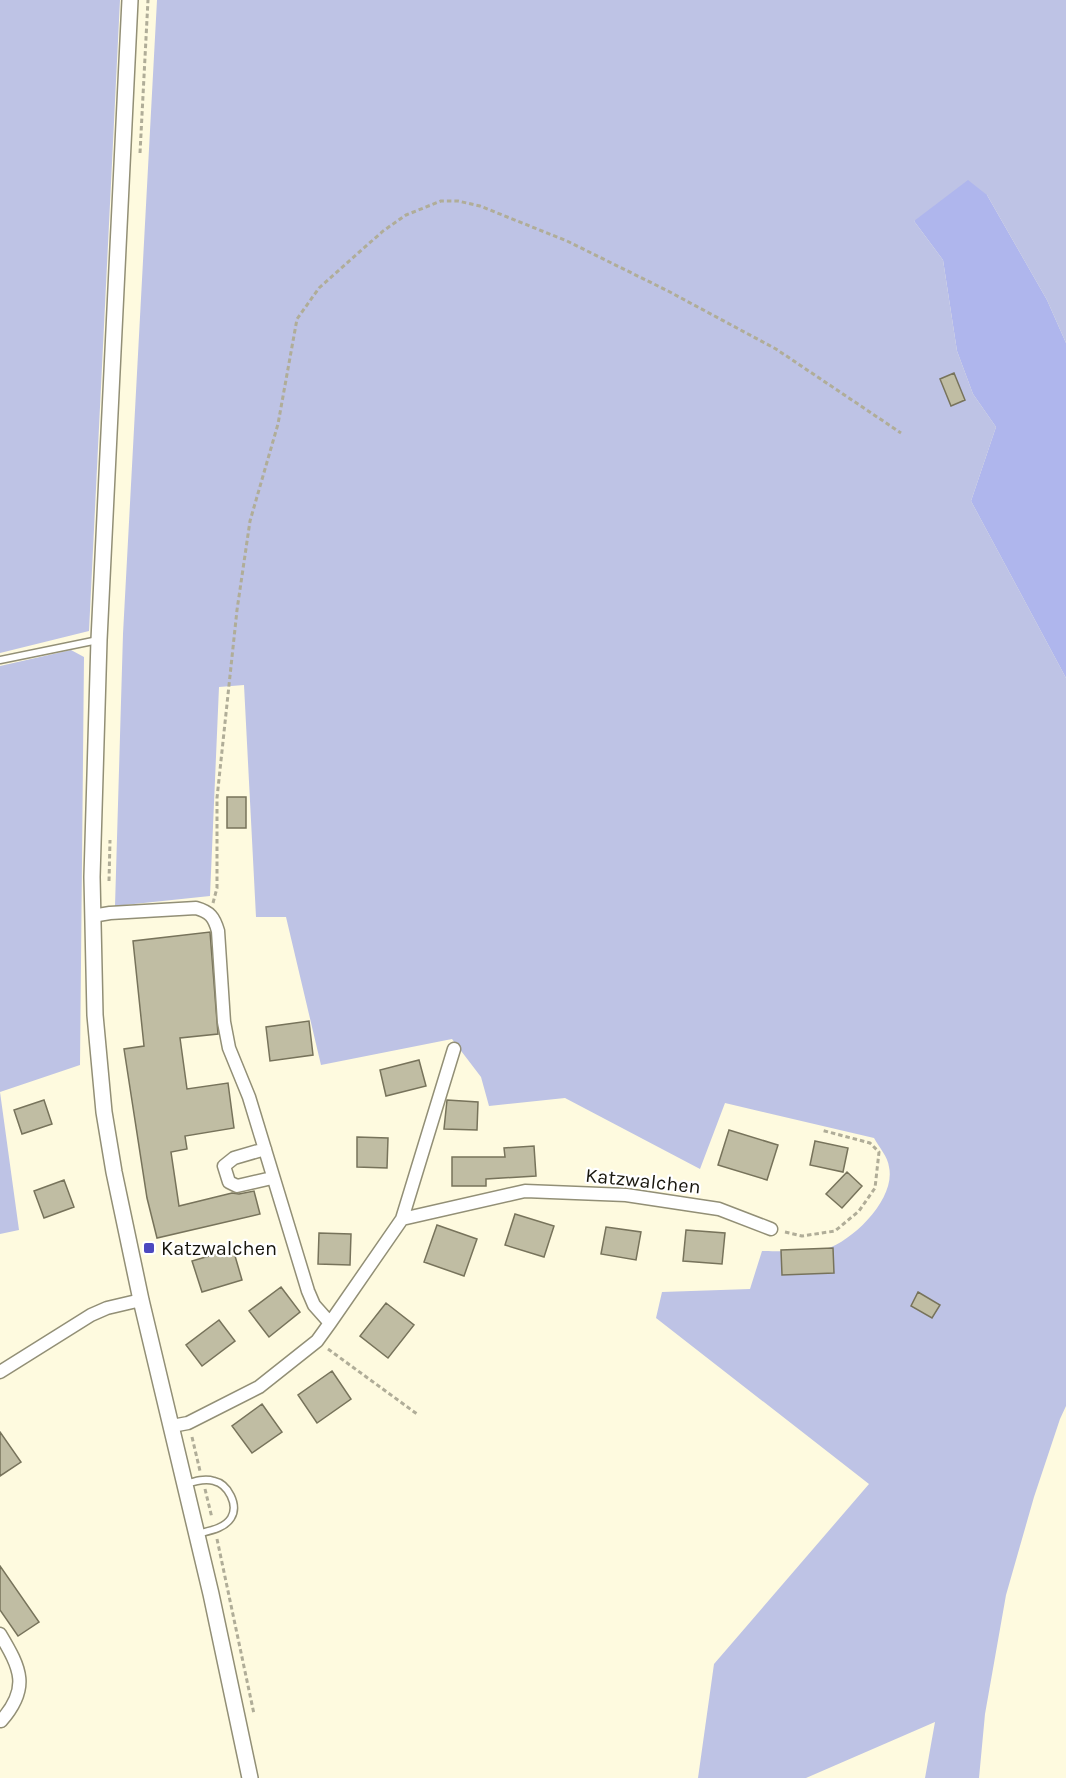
<svg xmlns="http://www.w3.org/2000/svg" width="1066" height="1778" font-family="Karla,sans-serif">
	<rect width="100%" height="100%" fill="#fefadf"/>
	<path fill="#bec3e5" d="M0,0h120l-31,631 -89,22z
		M157,0h909v343l-19,-43 -60,-105 -73,26 29,39 14,91 16,43 23,33 -25,74 95,177v728l-6,13 -26,78 -28,98 -21,119 -6,64h-54l10,-56 -129,56h-108l16,-114 155,-180 -213,-166 6,-26 88,-3 12,-38c14,0 53,2 64,-2 28,-9 70,-51 63,-82 -1,-10 -10,-20 -15,-29l-149,-35 -25,66 -135,-71 -76,8 -8,-29 -29,-38 -131,26 -35,-148h-30l-12,-232 -25,2 -9,209 -95,10 8,-272z
		M71,650l13,7 -4,408 -80,27 19,138 -19,4v-568z"/>
	<path fill="#afb6ed" d="M968,180l19,15 60,105 19,43v335l-95,-177 25,-74 -23,-33 -16,-43 -14,-91 -29,-39z"/>
	<path fill="#c0bda3" stroke="#77735b" stroke-width="1.5" d="M954,373l11,27 -14,6 -11,-27z
		M227,797h19v31h-19z
		M210,932l8,102 -38,4 7,51 41,-6 6,45 -49,8 2,13 -16,3 8,54 53,-13 7,1 15,-3 6,23 -103,24 -10,-40 -23,-149 20,-3 -11,-105z
		M309,1021l4,34 -43,6 -4,-34z
		M419,1060l7,26 -40,10 -6,-26z
		M44,1100l8,24 -30,10 -8,-24z
		M447,1100l31,2 -1,28 -33,-1z
		M729,1130l49,15 -11,35 -49,-15z
		M357,1137l31,1 -1,30 -30,-1z
		M815,1141l33,7 -5,24 -33,-7z
		M534,1146l2,30 -50,3v7h-34v-29h53l-1,-9z
		M847,1172l15,14 -20,22 -16,-14z
		M64,1180l10,27 -30,11 -10,-27z
		M515,1214l39,12 -10,31 -39,-12z
		M437,1225l40,14 -13,37 -40,-14z
		M606,1227l35,5 -5,28 -35,-6z
		M686,1230l39,3 -3,31 -39,-3z
		M319,1233l32,1 -1,31 -32,-1z
		M833,1248l1,25 -52,2 -1,-25z
		M233,1249l9,31 -40,12 -10,-31z
		M281,1287l19,25 -31,25 -20,-26z
		M918,1292l22,13 -8,13 -21,-12z
		M386,1303l28,22 -26,33 -28,-22z
		M219,1320l16,21 -33,25 -16,-21z
		M332,1371l19,28 -34,24 -19,-28z
		M262,1404l20,28 -30,21 -20,-27z
		M0,1432l21,30 -21,14z
		M0,1566l39,56 -21,14 -18,-26z"/>
	<g fill="none" stroke-linecap="round" stroke-linejoin="round">
		<defs>
			<path id="service" d="M0,660l98,-20
				M186,1484c9,-3 19,-6 28,-3 14,3 25,24 17,37 -7,11 -23,13 -34,16"/>
			<path id="minor" d="M92,916l18,-3 86,-5c14,4 18,9 22,23l6,91 5,26 20,49 59,194 6,14 16,18
				M265,1149l-31,9 -10,8 5,16 8,4 35,-8
				M402,1219l123,-28 101,4 93,14 52,20
				M0,1372l91,-57 16,-7 34,-8
				M172,1426l16,-3 71,-36 58,-46 13,-18 72,-104 52,-170
				M0,1634c21,35 30,54 1,87"/>
			<path id="tertiary" d="M130,0l-31,640 -7,237 3,138 9,97 10,60 27,128 70,294 39,184"/>
		</defs>
		<use href="#service" stroke="#928f76" stroke-width="9"/>
		<use href="#minor" stroke="#928f76" stroke-width="15"/>
		<use href="#tertiary" stroke="#928f76" stroke-width="18"/>
		<path stroke="#b0ad98" stroke-width="3" stroke-dasharray="4.5 3" stroke-linecap="butt" d="M140,153l8,-153
			M109,881l1,-41
			M213,903l4,-15v-90l20,-188 13,-89 28,-97 19,-105 22,-31 64,-57 23,-16 35,-14h17l22,5 87,35 101,50 108,58 125,84
			M785,1232l17,4 33,-5 24,-20 16,-23 4,-36 -9,-9 -49,-13
			M328,1349l89,65
			M192,1437l8,34
			M205,1489l7,29
			M217,1539l37,175"/>
		<use href="#service" stroke="#fff" stroke-width="6"/>
		<use href="#minor" stroke="#fff" stroke-width="12"/>
		<use href="#tertiary" stroke="#fff" stroke-width="15"/>
	</g>
	<rect fill="#4c48bf" stroke="#fff" stroke-width="2" x="143" y="1242" width="12" height="12" rx="3"/>
	<g text-anchor="middle" dominant-baseline="central" stroke-width="4.5" stroke-linejoin="round" paint-order="stroke">
		<g font-size="20" fill="#18160d" stroke="#fff">
			<text transform="translate(643 1181) rotate(6)">Katzwalchen</text>
		</g>
		<g font-size="20" fill="#18160d" stroke="#fff" text-anchor="start">
			<text x="161" y="1248">Katzwalchen</text>
		</g>
	</g>
</svg>
